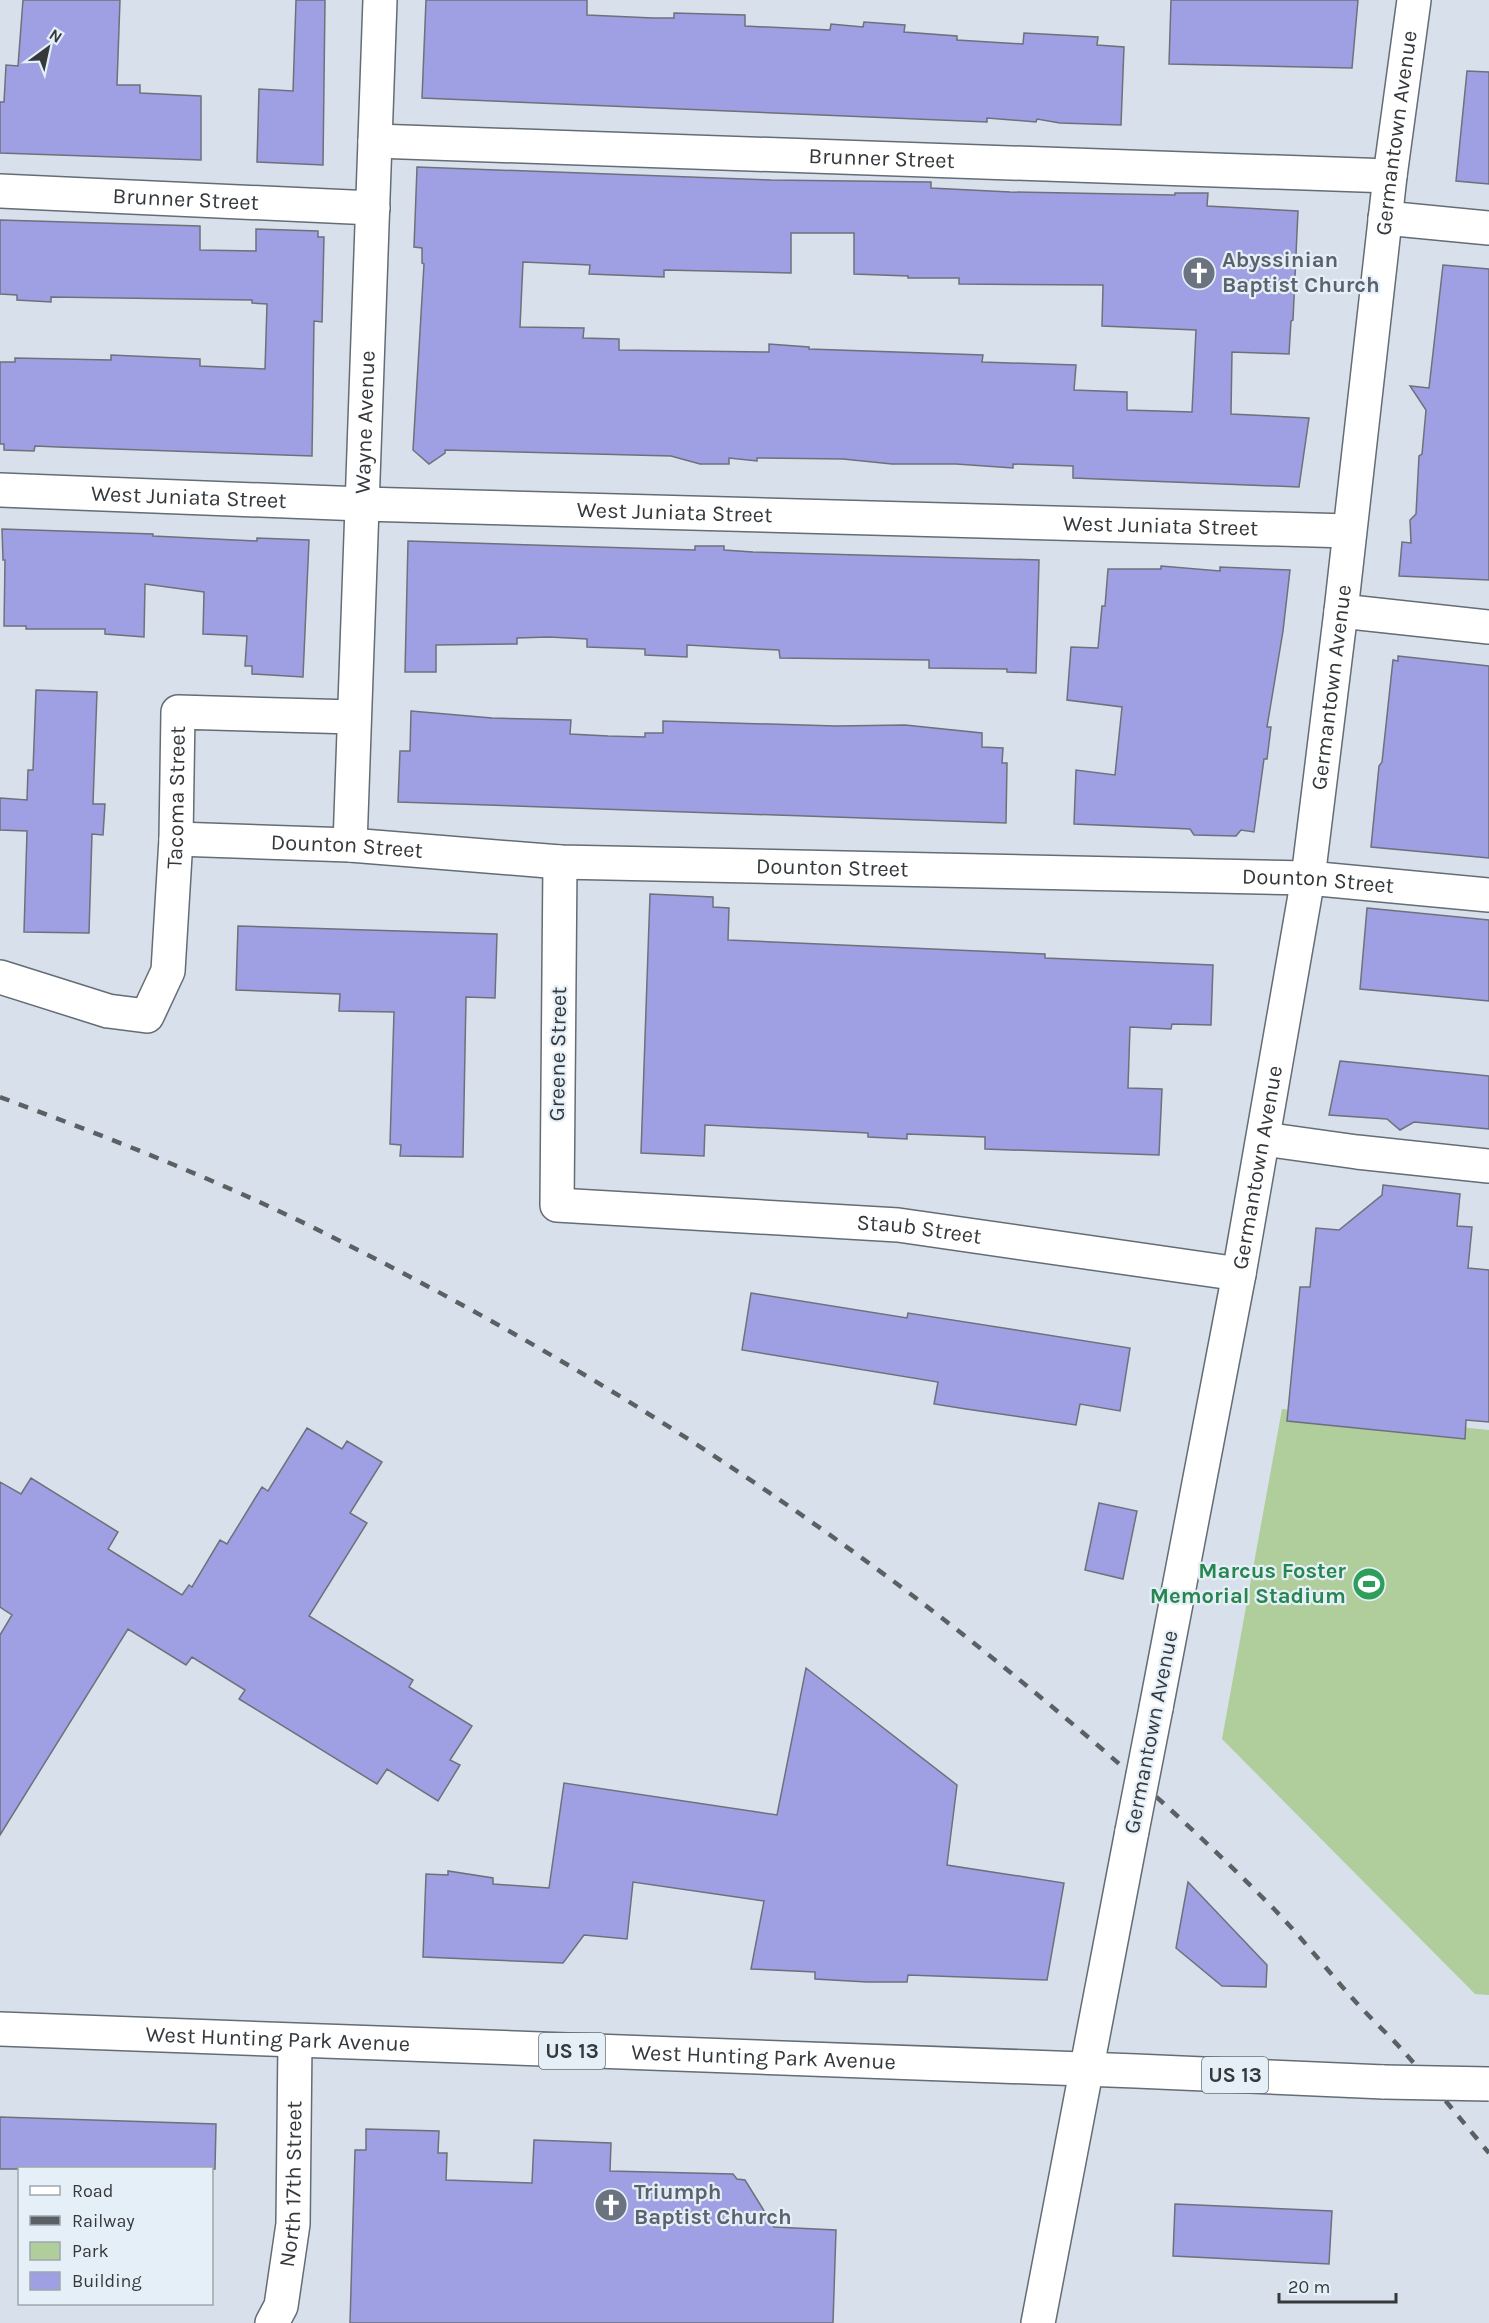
<svg xmlns="http://www.w3.org/2000/svg" width="1489" height="2323" font-family="Karla,sans-serif">
	<rect width="100%" height="100%" fill="#d8e1eb"/>
	<path fill="#afce9c" d="M1282,1409l207,21v565l-14,-1 -253,-255z"/>
	<path fill="#9f9fe4" stroke="#6f707a" stroke-width="1.5" fill-rule="evenodd" d="M23,0h97l-3,85h23v8l61,3v64l-201,-7v-51h4l2,-37 12,1z
		M296,0h29l-2,165 -66,-3 2,-73 34,2z
		M426,0h161v15l66,3h21v-5l71,2v11l85,4 1,-6 32,3 1,-5 41,3 -1,7 53,4v4l66,4 1,-11 74,4 -1,8 27,2 -3,78 -61,-2 -23,-4 -1,3 -49,-4v4l-565,-24z
		M1171,0h187l-6,68 -183,-4z
		M1467,71l22,1v112l-33,-3z
		M417,167l354,13 160,2v6l79,4 165,3v-2h33l-1,13 91,5 -5,109 -2,1 -2,33 -57,-2 -1,62 78,4 -10,69 -226,-9v-12l-60,-2v4l-57,-4h-64l-49,-5 -86,-1v3l-28,-3v6h-29l-29,-8 -226,-6v3l-16,11 -16,-14 11,-186 -2,-1v-15l-8,-1zM791,233h63v41l54,2v2h51v6l144,1 -1,41 94,4 -4,82 -65,-2v-18l-53,-2 2,-25 -94,-3 1,-7 -174,-6v-2l-40,-3v8l-150,-2v-11l-36,-1 1,-10 -64,-1 3,-65 67,3 -1,9 75,3v-7l127,3z
		M0,220l200,6v24l56,1v-22l62,2v6h6l-2,85 -8,-1 -2,135 -254,-9 -23,-1 -1,5 -30,-1v-6h-4v-82h15v-4l96,2v-5l89,4v7l65,3 2,-65 -15,-1v-3l-201,-3v5l-34,-2v-5l-17,-1z
		M1443,265l46,4v311l-90,-4 3,-34 9,1 -1,-23 6,-6 3,-58 3,-2 4,-44 -16,-24 19,2z
		M2,529l151,5v2l104,5v-3l52,2 -6,137 -51,-3v-8h-7l2,-30 -44,-2 1,-42 -59,-8 -1,53 -39,-3v-5h-79v-3h-22l1,-66h-2z
		M408,541l287,9v-4h29v4l29,2 286,8 -3,113 -29,-1v-3l-78,-1v-8l-149,-2 -1,-8 -22,-1 -70,-4v12l-42,-2v-6l-58,-2v-8l-38,-2 -32,1v6l-81,1v27h-31z
		M1161,566l59,5v-4l70,3 -7,61 -16,96h4l-4,32h-3l-10,73 -13,-2 -5,6 -42,-1 -4,-6 -116,-5 2,-54 39,5 7,-68 -55,-7 4,-53 27,1 4,-42h3l3,-37h53z
		M1398,656l91,10v192l-118,-11 8,-81 3,-4 11,-102 5,1z
		M36,690l61,2 -4,112h12l-2,31 -11,-1 -3,99 -65,-1 3,-101 -27,-1v-32l27,2 1,-30h5z
		M411,711l81,7 79,2 -1,14 38,2 37,1v-4h18v-12l173,5 69,-1 77,8v14l21,1 -1,15h5l-1,60 -608,-21 2,-51h10z
		M650,894l63,3v10l16,1 -1,32 317,14v4l168,7 -2,60 -39,-1 -1,5 -41,-2 -2,61 34,1 -3,66 -174,-6v-12l-78,-3v5l-39,-2v-4l-163,-8 -1,31 -63,-3z
		M1367,908l122,12v81l-129,-12z
		M238,926l259,8 -2,64 -29,-1 -3,160 -63,-1 1,-11 -11,-1 4,-132 -55,-1 1,-17 -104,-4z
		M1340,1061l149,15v53l-75,-7 -14,8 -13,-11 -58,-4z
		M1383,1185l77,9 -3,32 15,1 -4,41 21,2v152l-23,-2 -1,19 -178,-18 13,-134h10l6,-59 23,2 43,-35z
		M751,1293l156,25 1,-5 222,35 -10,63 -40,-7 -4,21 -110,-16 -32,-5 4,-22 -196,-32z
		M307,1428l35,21 5,-8 35,21 -32,51 17,10 -58,93 104,64 -4,7 63,39 -22,34 10,5 -22,36 -51,-32 -10,15 -138,-85 6,-9 -53,-33 -6,8 -58,-36 -128,206v-200l12,-20 -12,-8v-125l21,12 10,-16 87,54 -10,17 74,46 7,-10 3,2 28,-47 7,4 35,-57 6,4z
		M1099,1503l38,8 -14,68 -38,-9z
		M806,1668l151,117 -10,80 117,18 -17,97 -139,-5 -1,7h-40l-52,-3v-7l-64,-3 13,-68 -131,-19 -6,57 -43,-4 -21,28 -140,-6 3,-83 22,1v-4l45,7v6l56,4 15,-105 213,32z
		M1188,1882l79,83 -1,22 -44,-1 -46,-38z
		M0,2117l216,7 -1,45h-215z
		M366,2129l73,2 -1,22h9l-1,27 86,3 2,-43 77,3 -1,28 123,3 4,5 8,1 29,47 62,3 -3,93h-483l5,-173h11z
		M1175,2204l157,7 -3,53 -156,-8z"/>
	<g fill="none" stroke-linecap="round" stroke-linejoin="round">
		<defs>
			<g id="minor">
				<path id="s1" d="M375,141l1015,35"/>
				<path id="s2" d="M0,191l373,17"/>
				<path d="M1385,218l104,10"/>
				<path id="s3" d="M0,490l362,14 987,27"/>
				<path d="M1341,611l148,16"/>
				<path id="s4" d="M176,839l174,6 210,17 748,16 181,17"/>
				<path id="s5" d="M350,845l30,-845"/>
				<path id="s6" d="M560,862l-3,343 341,20 341,49"/>
				<path id="s7" d="M0,977l108,34 39,5 21,-45 8,-132 2,-127 176,5"/>
				<path d="M1264,1139l93,13 132,14"/>
				<path id="s8" d="M272,2323l9,-17 12,-82 2,-183"/>
			</g>
			<g id="primary">
				<path id="s9" d="M1156,1708l83,-434 69,-396 33,-267 49,-435 24,-176"/>
				<path id="s10" d="M0,2029l1136,42 248,11"/>
				<path d="M1038,2323l94,-492"/>
			</g>
		</defs>
		<use href="#minor" stroke="#646c74" stroke-width="36"/>
		<use href="#primary" stroke="#646c74" stroke-width="36"/>
		<use href="#minor" stroke="#fff" stroke-width="33"/>
		<use href="#primary" stroke="#fff" stroke-width="33"/>
		<path stroke="#5b6064" stroke-width="4.5" stroke-dasharray="10 10" stroke-linecap="butt" d="M0,1097c104,39 208,79 308,128 259,127 503,282 725,466 84,69 165,141 241,218 28,29 53,61 80,91 16,18 35,35 51,53 29,33 56,67 84,100"/>
		<defs>
			<path id="primary-bridge" d="M1132,1831l24,-123
				M1384,2082l105,2"/>
		</defs>
		<use href="#primary-bridge" stroke="#646c74" stroke-width="36" stroke-linecap="butt"/>
		<use href="#primary-bridge" stroke="#fff" stroke-width="33"/>
	</g>
	<defs>
		<symbol id="church-disc" viewBox="-11 -11 22 22"><circle r="9.5" fill="#6b7280" stroke="#e5eff8"/><path d="M-1.2-6h2.4v3.5h3.3v2.4h-3.3V6h-2.4V-.1h-3.3v-2.4h3.3Z" fill="#fff"/></symbol>
		<symbol id="stadium-disc" viewBox="-11 -11 22 22"><circle r="9.5" fill="#2e9e5b" stroke="#e5eff8"/><path d="M0-5a6.5 5 0 1 0 0 10a6.5 5 0 1 0 0-10ZM-3.5-1.8h7v3.6h-7Z" fill="#fff"/></symbol>
	</defs>
	<g fill-rule="evenodd">
		<use href="#church-disc" x="1180" y="254" width="38" height="38"/>
		<use href="#stadium-disc" x="1350" y="1565" width="38" height="38"/>
		<use href="#church-disc" x="592" y="2186" width="38" height="38"/>
	</g>
	<g text-anchor="middle" dominant-baseline="central" stroke-width="4.5" stroke-linejoin="round" paint-order="stroke">
		<g fill="#e5eff8" stroke="#6a7074" stroke-width="1.5">
			<rect x="539" y="2033" width="66" height="36" rx="4.5"/>
			<rect x="1202" y="2057" width="66" height="36" rx="4.5"/>
		</g>
		<g font-size="21" font-weight="bold" fill="#35393c">
			<text x="572" y="2051">US 13</text>
			<text x="1235" y="2075">US 13</text>
		</g>
		<g font-size="22" fill="#35393c" stroke="#e5eff8">
			<text stroke="none"><textPath href="#s9" startOffset="1594">Germantown Avenue</textPath></text>
			<text stroke="none"><textPath href="#s1" startOffset="507">Brunner Street</textPath></text>
			<text stroke="none"><textPath href="#s2" startOffset="186">Brunner Street</textPath></text>
			<text stroke="none"><textPath href="#s5" startOffset="423">Wayne Avenue</textPath></text>
			<text stroke="none"><textPath href="#s3" startOffset="189">West Juniata Street</textPath></text>
			<text stroke="none"><textPath href="#s3" startOffset="675">West Juniata Street</textPath></text>
			<text stroke="none"><textPath href="#s3" startOffset="1161">West Juniata Street</textPath></text>
			<text stroke="none"><textPath href="#s9" startOffset="1036">Germantown Avenue</textPath></text>
			<text stroke="none"><textPath href="#s7" startOffset="376">Tacoma Street</textPath></text>
			<text stroke="none"><textPath href="#s4" startOffset="171">Dounton Street</textPath></text>
			<text stroke="none"><textPath href="#s4" startOffset="657">Dounton Street</textPath></text>
			<text stroke="none"><textPath href="#s4" startOffset="1143">Dounton Street</textPath></text>
			<text transform="translate(558 1054) rotate(-89)">Greene Street</text>
			<text stroke="none"><textPath href="#s9" startOffset="550">Germantown Avenue</textPath></text>
			<text stroke="none"><textPath href="#s6" startOffset="706">Staub Street</textPath></text>
			<text transform="translate(1151 1732) rotate(-79)">Germantown Avenue</text>
			<text stroke="none"><textPath href="#s10" startOffset="278">West Hunting Park Avenue</textPath></text>
			<text stroke="none"><textPath href="#s10" startOffset="764">West Hunting Park Avenue</textPath></text>
			<text stroke="none"><textPath href="#s8" startOffset="142">North 17th Street</textPath></text>
		</g>
		<g font-size="22" font-weight="bold" fill="#5b616d" stroke="#e5eff8" text-anchor="start">
			<text x="1222" y="260">Abyssinian<tspan x="1222" dy="25">Baptist Church</tspan></text>
			<text x="634" y="2192">Triumph<tspan x="634" dy="25">Baptist Church</tspan></text>
		</g>
		<g font-size="22" font-weight="bold" fill="#27864d" stroke="#e5eff8" text-anchor="end">
			<text x="1346" y="1571">Marcus Foster<tspan x="1346" dy="25">Memorial Stadium</tspan></text>
		</g>
	</g>
	<rect x="18" y="2167" width="195" height="138" fill="#e5eff8" stroke="#9fa6ad" stroke-width="1.5"/>
	<rect x="30" y="2186" width="30" height="9" fill="#ffffff" stroke="#9fa6ad" stroke-width="1.5"/>
	<text x="72" y="2197" font-size="18" fill="#35393c">Road</text>
	<rect x="30" y="2216" width="30" height="9" fill="#5b6064" stroke="#9fa6ad" stroke-width="1.5"/>
	<text x="72" y="2227" font-size="18" fill="#35393c">Railway</text>
	<rect x="30" y="2242" width="30" height="18" fill="#afce9c" stroke="#9fa6ad" stroke-width="1.5"/>
	<text x="72" y="2257" font-size="18" fill="#35393c">Park</text>
	<rect x="30" y="2272" width="30" height="18" fill="#9f9fe4" stroke="#9fa6ad" stroke-width="1.5"/>
	<text x="72" y="2287" font-size="18" fill="#35393c">Building</text>
	<g transform="translate(48 48) rotate(33)" stroke="#e5eff8" stroke-width="4.5" paint-order="stroke">
	<path d="M0-4.5L10 22L0 15L-10 22Z" fill="#35393c"/>
	<text y="-9" font-size="16" font-weight="bold" text-anchor="middle" fill="#35393c">N</text>
	</g>
	<path d="M1279 2293v9h117v-9" fill="none" stroke="#35393c" stroke-width="3"/>
	<text x="1288" y="2293" font-size="18" fill="#35393c" stroke="#e5eff8" stroke-width="4.5" paint-order="stroke">20 m</text>
</svg>
